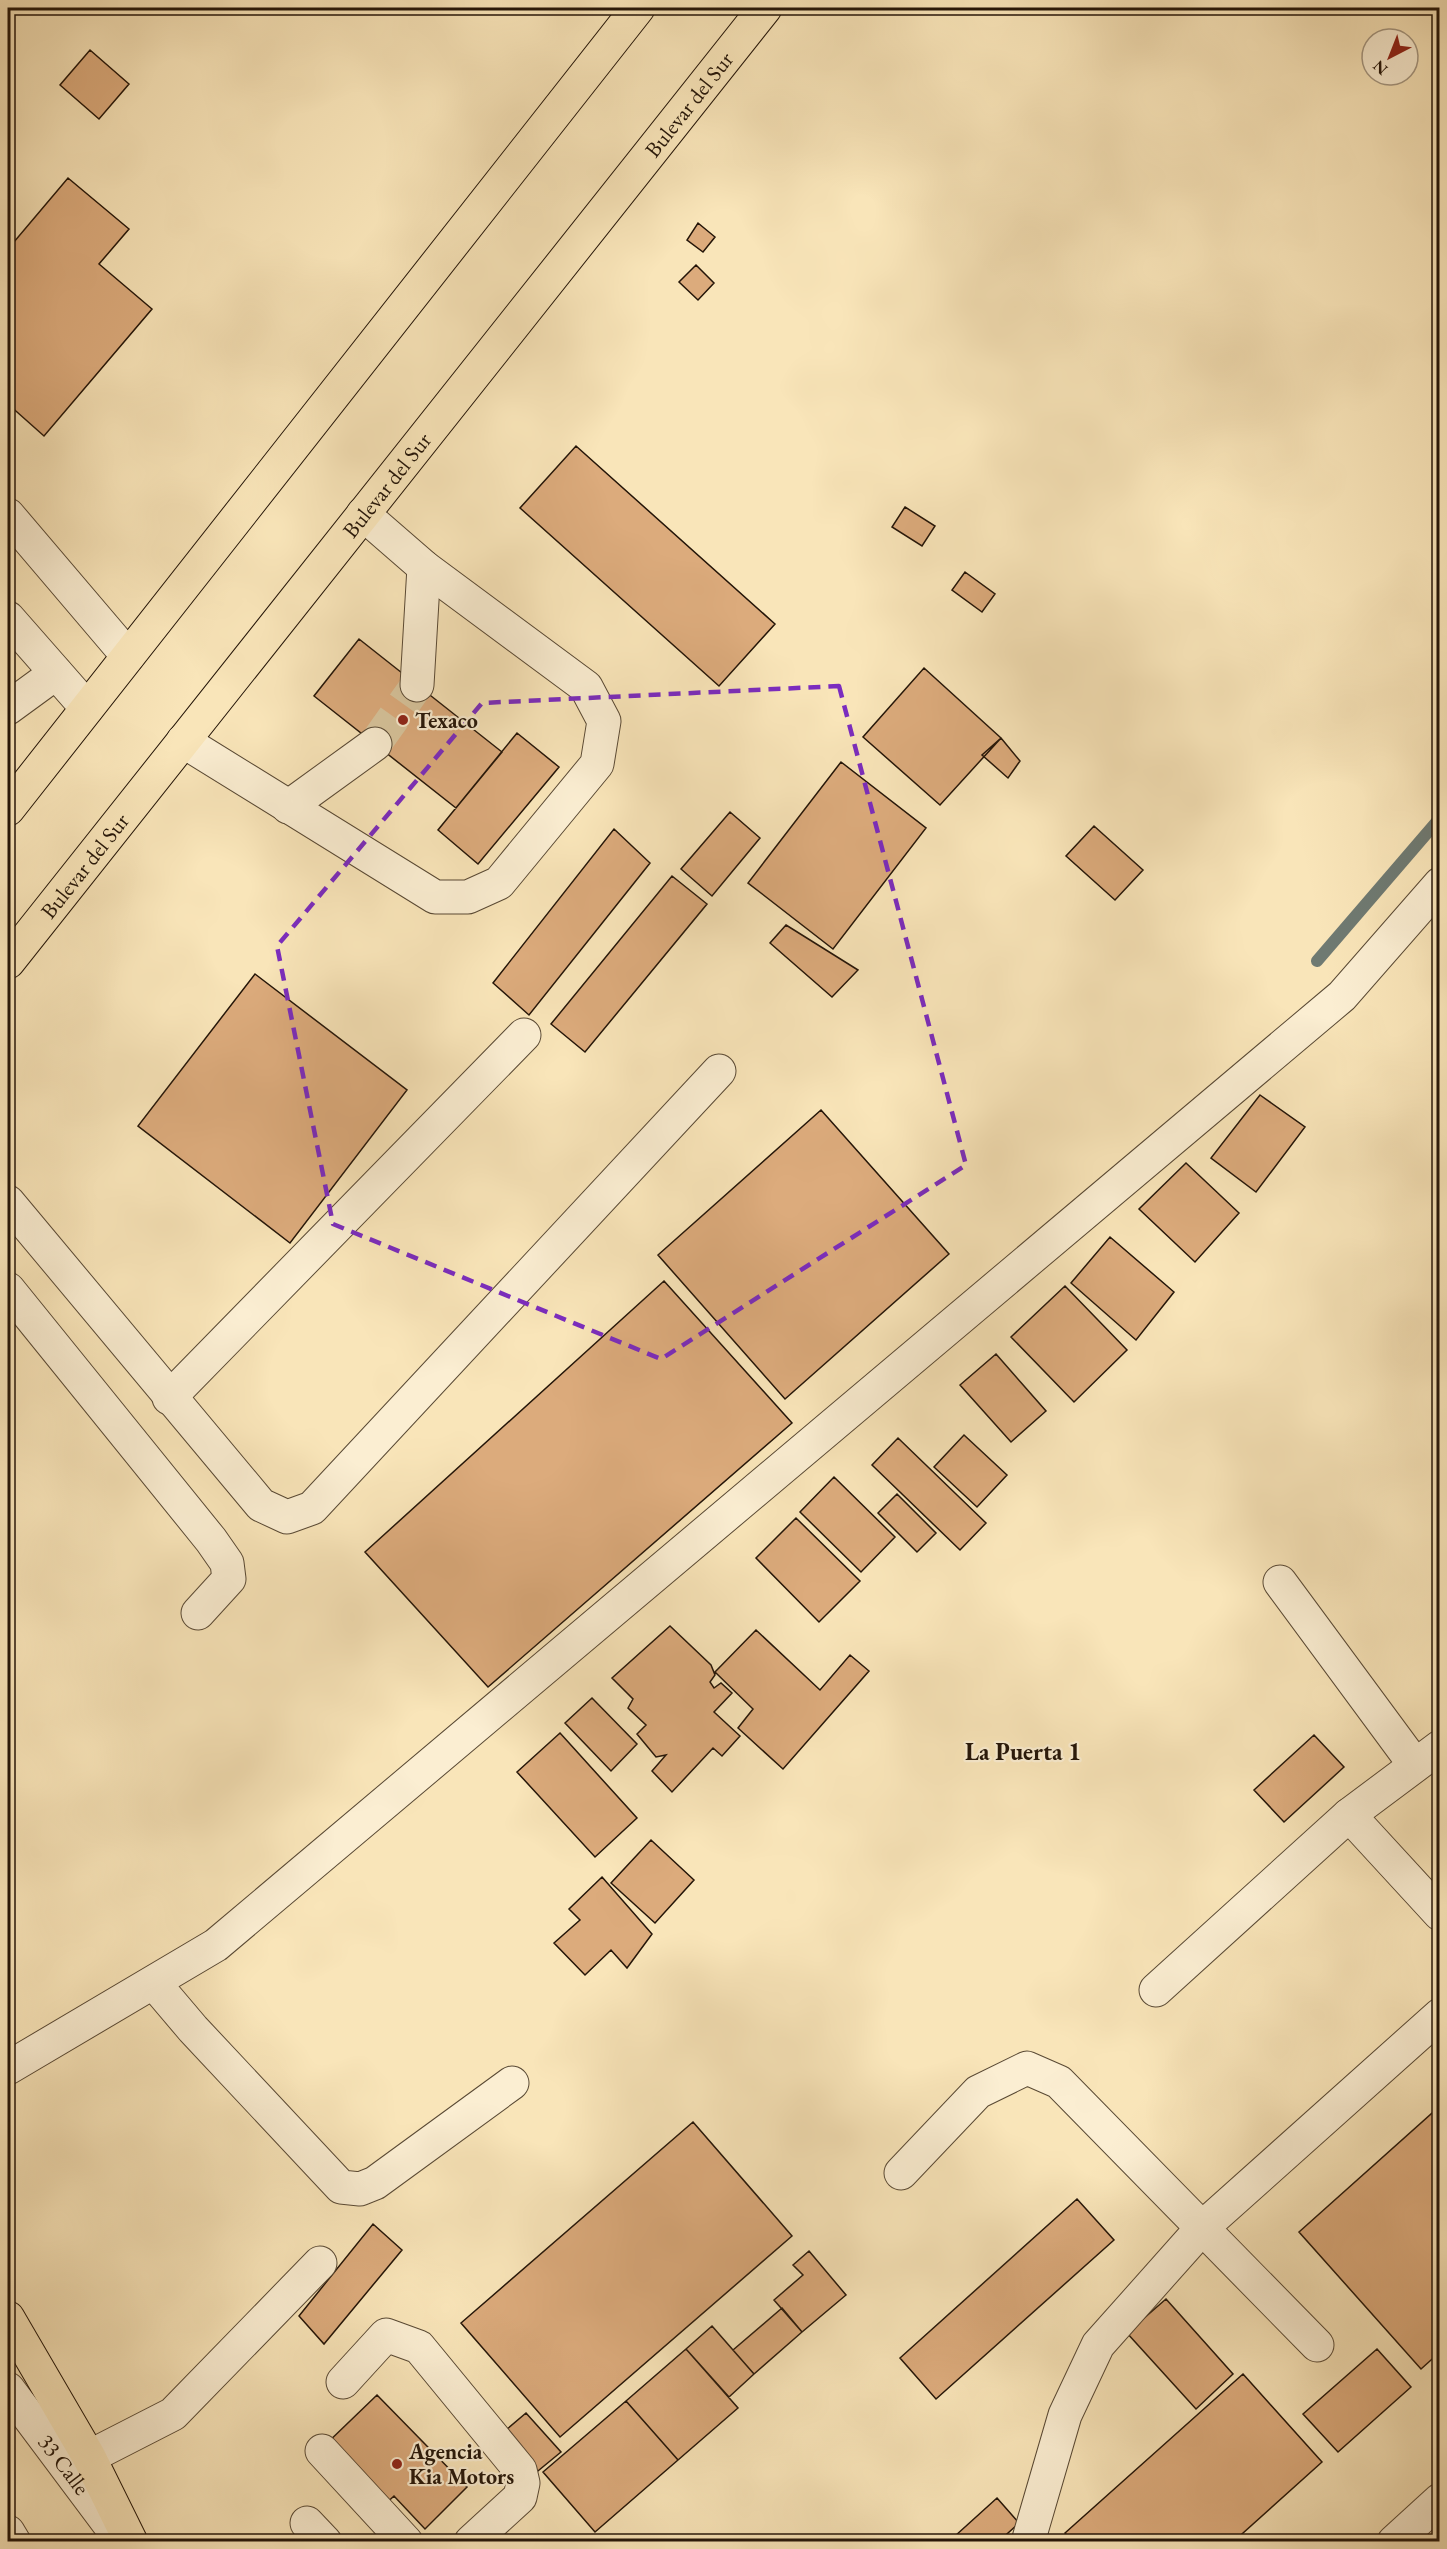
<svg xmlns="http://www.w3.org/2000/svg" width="1447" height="2549" font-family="'EB Garamond',serif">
	<rect width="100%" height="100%" fill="#f9e5b9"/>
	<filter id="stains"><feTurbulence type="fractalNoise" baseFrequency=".00333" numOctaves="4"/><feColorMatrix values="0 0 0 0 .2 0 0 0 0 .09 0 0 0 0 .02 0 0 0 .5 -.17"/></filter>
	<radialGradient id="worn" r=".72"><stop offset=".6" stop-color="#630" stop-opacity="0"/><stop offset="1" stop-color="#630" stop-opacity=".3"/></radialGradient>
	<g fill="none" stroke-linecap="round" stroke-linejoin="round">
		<path stroke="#6f7a72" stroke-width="12" d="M1317,961l123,-143"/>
	</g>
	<path fill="#dcab7c" stroke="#241508" stroke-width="1.5" d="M90,50l39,34 -30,35 -39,-34z
		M68,178l61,51 -30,35 53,45 -108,127 -36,-32v-155z
		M698,223l17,14 -12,15 -16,-12z
		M696,265l18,18 -16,17 -19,-18z
		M576,446l199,178 -56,62 -199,-178z
		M905,507l30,19 -13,20 -30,-19z
		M965,572l30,22 -13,18 -30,-22z
		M359,639l143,113 -46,56 -142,-112z
		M924,668l77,70 -61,67 -77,-68z
		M517,733l42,34 -81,97 -40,-34z
		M1001,738l19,23 -12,17 -26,-23z
		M841,762l85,66 -93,121 -85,-66z
		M730,812l30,26 -48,58 -31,-27z
		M1094,826l49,44 -28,30 -49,-44z
		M614,829l36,34 -121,152 -36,-32z
		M672,876l35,28 -122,148 -34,-28z
		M786,925l72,45 -26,27 -62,-54z
		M255,974l152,116 -117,153 -152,-117z
		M1260,1095l45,32 -49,65 -45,-34z
		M821,1110l128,144 -164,145 -127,-144z
		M1186,1163l53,50 -44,49 -56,-53z
		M1110,1237l64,55 -38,48 -65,-57z
		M664,1281l128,142 -304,264 -123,-135z
		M1065,1286l62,64 -53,52 -63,-65z
		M996,1354l50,57 -35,31 -51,-57z
		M964,1435l43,40 -30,32 -43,-40z
		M898,1438l88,85 -26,27 -88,-85z
		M834,1477l61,60 -34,35 -61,-60z
		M897,1494l39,39 -19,19 -39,-39z
		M796,1518l64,63 -41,41 -63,-64z
		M670,1626l41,39 4,10 -5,7 4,6 7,-5 11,10 -18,19 26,24 -18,20 -9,-8 -41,44 -20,-21 14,-16 -10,2 -19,-23 9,-9 -18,-17 5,-9 -21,-21z
		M756,1630l64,60 30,-35 19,16 -86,98 -45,-41 15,-19 -38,-37z
		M592,1698l45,46 -26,27 -46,-48z
		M560,1733l77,85 -42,39 -78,-85z
		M1314,1735l30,32 -60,55 -30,-32z
		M651,1840l43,40 -39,43 -44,-40z
		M602,1877l50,57 -25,34 -16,-18 -26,25 -31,-32 26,-23 -11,-11z
		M1440,2106v246l-19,17 -122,-137z
		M693,2122l99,114 -232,201 -99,-114z
		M1077,2199l37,41 -178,159 -36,-41z
		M373,2224l29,26 -78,94 -25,-28z
		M809,2251l37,44 -44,37 -28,-32 29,-25 -10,-10z
		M1166,2299l67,75 -37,35 -69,-76z
		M782,2308l20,24 -48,42 -21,-24z
		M712,2326l42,48 -25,23 -43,-48z
		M686,2349l52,59 -60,52 -52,-59z
		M1377,2349l34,38 -73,65 -35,-38z
		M1243,2374l79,88 -89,80h-160l-8,-9z
		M377,2395l90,92 -42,42 -31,-33 -13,12 -59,-60z
		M626,2401l52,59 -83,72 -52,-60z
		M526,2413l35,39 -28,23 -34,-39z
		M997,2498l22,25 -21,19h-38l-5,-6z"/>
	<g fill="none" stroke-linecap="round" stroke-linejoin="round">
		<path stroke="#d9c69e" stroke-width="33" stroke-dasharray="33 16" stroke-linecap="butt" d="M375,744l42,-59"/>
		<defs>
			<g id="minor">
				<path d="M8,515l120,141"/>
				<path d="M8,618l79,90"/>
				<path d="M417,685l7,-118"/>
				<path d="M8,708l48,-35"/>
				<path d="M183,741l252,156h33l31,-14 98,-119 7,-43 -18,-34 -162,-120 -61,-53"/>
				<path d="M288,807l87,-63"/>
				<path d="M8,1202l253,303 26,12 25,-9 407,-437"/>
				<path d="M8,1289l203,251 16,23 2,16 -31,34"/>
				<path d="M169,1398l355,-363"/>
				<path d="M1280,1582l135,183"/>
				<path d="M1349,1815l91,-68"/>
				<path d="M154,1983l39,46 148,158 19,2 15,-6 137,-100"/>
				<path d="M1156,1990l193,-175 91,99"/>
				<path d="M8,2068l208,-123 1126,-949 98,-112"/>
				<path d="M901,2173l77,-81 49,-24 32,14 258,263"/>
				<path d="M343,2382l43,-47 33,12 101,123 3,13 -3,14 -49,45"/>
				<path id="s1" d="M8,2389l113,151"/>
				<path d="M322,2451l84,91"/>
				<path d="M89,2457l84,-43 147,-151"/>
				<path d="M307,2523l18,19"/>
				<path d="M8,2532l6,10"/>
				<path d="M1028,2542l37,-127 33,-70 105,-118 237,-212"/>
				<path d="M1394,2542l46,-42"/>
			</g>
			<g id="highway">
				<path d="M8,809l630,-801"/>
				<path id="s2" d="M8,962l757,-954"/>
				<path d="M8,2318l81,139 42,85"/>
			</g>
		</defs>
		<use href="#minor" stroke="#594934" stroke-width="35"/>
		<use href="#highway" stroke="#241508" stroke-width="35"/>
		<use href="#minor" stroke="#fbeed2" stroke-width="33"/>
		<use href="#highway" stroke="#f9e5b9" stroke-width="33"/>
	</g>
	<path fill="none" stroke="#7b2cbf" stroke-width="4.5" stroke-dasharray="12 8" stroke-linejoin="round" d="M839,686l127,479 -305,194 -328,-135 -56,-278 205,-243z"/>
	<g fill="#8f2418" stroke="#fbeed2" stroke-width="2">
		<circle cx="403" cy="720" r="6"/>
		<circle cx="397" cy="2464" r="6"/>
	</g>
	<g text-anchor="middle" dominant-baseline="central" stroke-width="4.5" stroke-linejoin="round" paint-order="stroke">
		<g font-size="22" fill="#241508" stroke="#fbeed2">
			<text stroke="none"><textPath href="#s2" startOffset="1095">Bulevar del Sur</textPath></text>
			<text stroke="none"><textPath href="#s2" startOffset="609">Bulevar del Sur</textPath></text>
			<text stroke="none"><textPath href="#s2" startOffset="123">Bulevar del Sur</textPath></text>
			<text stroke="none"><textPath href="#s1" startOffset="94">33 Calle</textPath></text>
		</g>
		<g font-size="22" font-weight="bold" fill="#241508" stroke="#fbeed2" text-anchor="start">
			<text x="415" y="720">Texaco</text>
			<text x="409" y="2451">Agencia<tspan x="409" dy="25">Kia Motors</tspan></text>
		</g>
		<g font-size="24" font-weight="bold" fill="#241508" stroke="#fbeed2">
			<text x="1023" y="1751">La Puerta 1</text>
		</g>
	</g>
	<rect width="1447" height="2549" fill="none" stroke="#f9e5b9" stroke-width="30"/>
	<rect x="9" y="9" width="1429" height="2531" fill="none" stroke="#241508" stroke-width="3"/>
	<rect x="15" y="15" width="1417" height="2519" fill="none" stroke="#241508" stroke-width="1.5"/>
	<g transform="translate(1390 57) rotate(222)"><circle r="28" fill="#fbeed2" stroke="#a59781" stroke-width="1.5"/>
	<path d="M0-4.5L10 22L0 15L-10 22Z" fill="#8f2418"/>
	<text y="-9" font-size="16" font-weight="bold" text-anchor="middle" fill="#241508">N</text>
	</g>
	<rect width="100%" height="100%" filter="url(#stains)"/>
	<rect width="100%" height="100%" fill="url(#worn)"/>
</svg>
